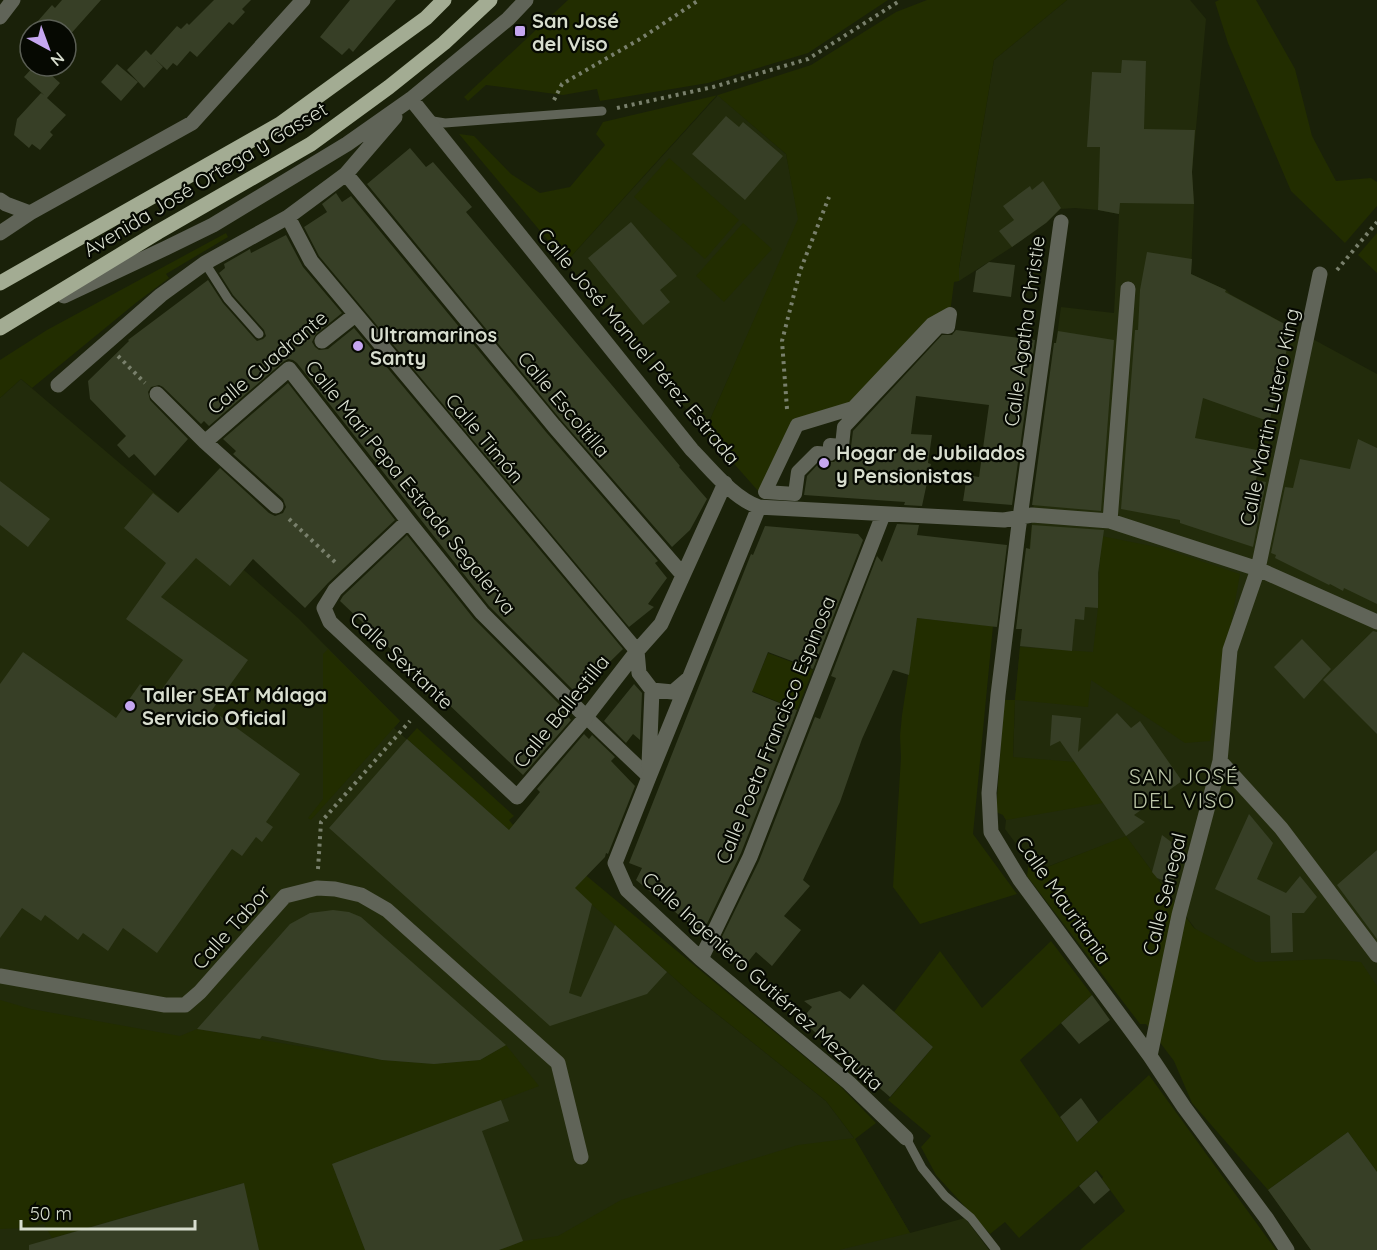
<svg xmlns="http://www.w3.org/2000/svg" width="1377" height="1250" font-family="Quicksand,sans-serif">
	<rect width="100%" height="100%" fill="#1a2109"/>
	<path fill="#222b0b" d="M1067,0h123l16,19 -14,153 2,32 -3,70 35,16 4,4 147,80v876h-66l-43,-60 80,-59 -222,-294 -90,34 -31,-42 1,-9 -3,-5 10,-57 2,-58 19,-200 27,-193 53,6 5,-99 -21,-4 -23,-2 -15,1 -12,12 -36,26 -53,34v-13l35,-208z
		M718,95l68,59 13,65 -94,212 -88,-104 -51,-65z
		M21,379l190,162 87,77 102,103 -6,7 159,140 140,127 133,106 28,37 56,95 55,-15 24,32h-989v-852z"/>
	<path fill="#222d00" d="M568,0h320l-80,53 -100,30 -108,18 -3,-12 -34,6 -77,-10 -18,16 -4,-4z
		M927,0h140l-73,60 -35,208v13l-5,1 -4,32 -97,94 -56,17 -38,67 -54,-61 93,-212 -12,-65 -69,-59 -151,167 -107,-128 15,2 37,38 29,19 30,-6 35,-42 -9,-11 7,-12 115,-27 93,-30 85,-53z
		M1219,0h37l39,69 17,67 24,45 35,-3 6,4v24l-32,37 -54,-52 -63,-148 -13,-41z
		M669,158l70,62 -34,39 -71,-62z
		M743,223l29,26 -48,53 -28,-26z
		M226,233l2,4 -62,37 3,4 -32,24 -105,86 -11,-9 -21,19v-38l47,-30z
		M1377,233v40l-19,-18z
		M1101,536l61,12 78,26 -30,167 -25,2 -94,-63 -3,27 -73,-7 -2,57 63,5 27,41 -97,17 -3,-5 -7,-3 8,-112h11l5,-53 73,5 5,-44z
		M917,618l76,8 -20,208 44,60 -97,30 -27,-37 8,-130 -1,-21 2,-21z
		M328,649l72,72 -89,99 -3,-2 15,-19v-145z
		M768,653l45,17 -16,40 -45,-19z
		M417,728l97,88 -5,4 4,5 5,-6 323,268 35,36 -21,16 55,94 -71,17h-340l24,-9 35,-5 63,-36 177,-55 56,-7 -28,-37 -133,-106 -286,-256z
		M1126,836l68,92 62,34 71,-3 34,3 16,24v186l-29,-40 -80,58 -76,-87 -18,-42 -28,-37h-6l-113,-148 2,-14 8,9z
		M1051,941l41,54 -72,65 57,82 72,-67 127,175h-196l45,-39 -9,-13 -14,-19 1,-2 -6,-7 -78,68 -14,-16 -15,12 -54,-59 -15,-28 10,-11 -43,-36 45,-53 -39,-35 46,-61 42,57z
		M0,1000l31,9 149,27 17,-7 185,31 52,4 46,-4 26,-15 33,41 -207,78 33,86h-106l-16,-67 -191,55 -8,-14 -20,4 -24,1z"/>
	<path fill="#373f26" d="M62,0h39l-33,37 -2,-3v-4h-36l22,-25 3,3z
		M214,0h37l-9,9 3,3 -12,13 -4,-3 -32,35 -7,-6 -13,15 -4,-3 -6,7 -12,-11 8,8 -19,21 -17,-18 19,-20 5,5 26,-29 4,3 6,-6 2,2z
		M350,0h46l-43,52 -4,-4 -7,7 -22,-18z
		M1122,60l24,1 -2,68 51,1 -3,42 2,32 -74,-1 -1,11 -21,-4 2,-63h-13l5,-75 29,1z
		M117,64l21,18 -17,19 -20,-19z
		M34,66h7l19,17 -13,15 19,17 -16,17 3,3 -13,15 -8,-6 -3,4 -15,-13 3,-16 24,-26 3,2 -20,-18z
		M726,116l13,11 4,-5 40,34 -38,44 -53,-46z
		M410,148l16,19 7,-5 39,45 -6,5 214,254 -1,1 28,32 -17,31 -18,17 -111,-127 -194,-236z
		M1043,181l18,27 -15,15 -34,24 -13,-16 15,-11 -11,-14 27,-20 2,4z
		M336,193l6,9 9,-6 195,236 112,129 -3,2 12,15 -19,26 6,3 -25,20 -310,-371 -15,-29 23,-15 -5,-8z
		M631,222l46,54 -17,14 10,12 -27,23 -55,-67z
		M286,235l17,32 39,46 -26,21 -4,8 3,5 4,3 9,-1 26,-21 269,321 -46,45 -88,-88 -192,-243 -4,-3 -5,-1 -5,3 -74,64 -5,-5 -3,3 -38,-37 -4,-2 -8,2 -3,5 2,8 38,39 -33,37 -21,-22 -5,4 -12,-13 9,-9 -36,-37 -2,-18 41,-40 -1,-1 80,-60 15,23 31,35 3,3 6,-2 3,-3 -2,-6 -31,-35 -14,-22 6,-5 -1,-4 26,-15 1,4z
		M1147,252l45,7 -1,15 35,16 -1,2 67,36 -22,91h-8l-59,-21 -8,40 67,13 -6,29 10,2 -13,65 -73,-24v-3l-59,-11 13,-166 1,-13h3l2,-40z
		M989,262l26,3 -4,32 -38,-5 3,-21z
		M956,330l79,10 -23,165 -49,-4 4,-26 12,2 10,-72 -73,-9 -5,38 21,1 -4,28 3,1 -9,42 -18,-1 1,-3 -101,-7 3,-19 13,-14h14l3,-3 2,-4 6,-1 4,-2 2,-5 2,-16 89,-96h10z
		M1058,331l56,9 -13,171 -69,-6 22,-162h2z
		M288,383l107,137 -67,63 -23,25 -52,-49 -23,27 -34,-28 -35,39 87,63 -36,50 88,64 -34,48 7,5 -11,15 -6,-5 -14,19 -10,-7 -75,104 -34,-25 -15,23 -25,-18 -5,7 -33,-25 -4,6 -19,-13 -22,30v-254l23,-32 93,66 24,-34 17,12 26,-36 -57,-41 40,-56 -42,-35 29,-35 25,20 42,-45 49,45 6,3 8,-3 3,-6 -3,-8 -50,-45 3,-3 -13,-12z
		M1358,439l19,9v156l-33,-16 -1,3 -13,-7 -1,1 -54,-27 1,-3 -5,-2 14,-66 8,1 7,-29 50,10z
		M0,481l50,38 -22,28 -28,-22z
		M897,524l22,1 -2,10 90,10 -10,82 -80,-9 -8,57 -16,-5 -31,69 -22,63 -37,78 7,6 -26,30 17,14 -29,36 -16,-14 -14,17 -25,-22 42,-86 56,-144 5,2 16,-41 -5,-2 46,-120 5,6z
		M1032,525l72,5 -6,43v35l-13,-1 -1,13 -9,-1 -3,32 -52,-5 2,-17h-6l10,-81 4,1z
		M765,526l93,8 5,6 -50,129 -45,-17 -16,40 45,18 -56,143 -39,81 -66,-54 6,-12 -13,-5 122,-309 2,1z
		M407,535l67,84 89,89 -1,1 9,11 -48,55 -183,-174 3,-5z
		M1373,631l4,1v102l-54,-54z
		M1302,639l29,30 -27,30 -30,-32z
		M634,684l8,9 -2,47 -7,-6 -7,9 -22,-22z
		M1117,713l14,15 9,-7 42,60 -48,34 11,7 -19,14 -66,-95 -10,5 2,-31 29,3 -3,34z
		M584,734l5,5 3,-4 23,22 -4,4 24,25 -27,68 -2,-1 -1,4 -30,31 17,16 -23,89 12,4 34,-72 52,47 -20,22 -97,32 -221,-198 78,-89 102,91 31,-38 -3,-3z
		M1249,814l24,29 -16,36 29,14 14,-17 17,21 -13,16h-12l1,39 -22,1 -1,-37 -55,-27z
		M1162,835l20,15 -9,34 -16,-6 -5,-6z
		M1377,850v89l-40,-54z
		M333,910l16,2 12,5 145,128 -26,15 -46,4 -52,-4 -120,-24 -2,3 -63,-10 93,-105 20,-11z
		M863,984l70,63 -43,50 -89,-77 11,-13 -8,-6 36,-10 10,8z
		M1092,995l18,25 -31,24 -18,-21z
		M1081,1098l17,24 -21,20 -17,-25z
		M501,1100l8,21 -27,10 41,110 -24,9h-134l-33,-86z
		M1348,1132l29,40v78h-66l-43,-60z
		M1096,1171l14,19 -16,14 -15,-18z
		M244,1183l15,67h-230v-5z"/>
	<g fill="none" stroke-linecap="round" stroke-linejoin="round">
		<path stroke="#79806c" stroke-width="4" stroke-dasharray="3 4.5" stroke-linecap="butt" d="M554,100l8,-16 78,-45 59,-39
			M617,108l96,-21 95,-28 93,-59
			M1337,270l40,-48
			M118,356l27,27
			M787,409l-5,-68 18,-70 29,-74
			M289,519l47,44
			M318,869l3,-47 89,-101"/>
		<path stroke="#606458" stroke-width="9" d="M427,120l18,3 157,-12
			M205,263l23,36 31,35
			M906,1138l16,30 23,28 26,22 25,32"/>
		<path stroke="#606458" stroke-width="14" d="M950,314l-2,13 -9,-1 -95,101 -2,19 -12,-1v9l-13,-1 -19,19 -3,22 -30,-2 32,-67 56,-17 79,-84z
			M586,717l63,60"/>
		<path stroke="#606458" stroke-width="15" d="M0,17l13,-17
			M411,99l281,351c19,19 41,48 67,57l245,13 28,-5 78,6 148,48 119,53
			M346,174l208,252 129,149
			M0,200l6,4 24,9
			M288,217l23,44 326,390 -51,66 -69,80 -187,-175 -6,-14 11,-18 73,-69
			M1061,222l-43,310 -20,163 -9,98 2,39 29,48 130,176 34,51 83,112 20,31
			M0,233l30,-20 162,-90 111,-123
			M64,296l102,-48 47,-23 134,-81 64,-45 97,-80 18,-19
			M322,341l33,-26
			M58,385l103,-90 44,-32 83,-46 58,-43 49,-57
			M157,394l48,48 71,64
			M205,442l84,-73 119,152 74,92 104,104
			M759,507l-110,270 -34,86 12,27 74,69 148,124 57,55
			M1110,521l18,-232
			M652,690l21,2 14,-12
			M1220,761l61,67 96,127
			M649,765l3,-75 -13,-17 -2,-22 24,-27 64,-141
			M701,959l49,-102 133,-342
			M0,976l165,29h20l15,-13 85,-96 32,-8 18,1 26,6 26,15 171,153 23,94
			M1150,1056l29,-141 41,-154 10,-111 28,-81 62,-295"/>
		<path stroke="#a3ac93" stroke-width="15" d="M0,283l280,-159 146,-106 18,-18
			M0,328l158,-96 153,-88 78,-57 55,-44 46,-43"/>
	</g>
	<g fill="#c5a6f0" stroke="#060902" stroke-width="2">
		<rect x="514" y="25" width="12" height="12" rx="3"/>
		<circle cx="358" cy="346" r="6"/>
		<circle cx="824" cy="463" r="6"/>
		<circle cx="130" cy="706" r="6"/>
	</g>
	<g text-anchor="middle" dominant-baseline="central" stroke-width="4.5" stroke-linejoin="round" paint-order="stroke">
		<g font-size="20" font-weight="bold" fill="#d8decf" stroke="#060902" text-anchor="start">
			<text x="532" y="20">San José<tspan x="532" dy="23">del Viso</tspan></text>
			<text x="370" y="334">Ultramarinos<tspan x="370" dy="23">Santy</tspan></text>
			<text x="836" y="452">Hogar de Jubilados<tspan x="836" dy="23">y Pensionistas</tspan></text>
			<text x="142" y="694">Taller SEAT Málaga<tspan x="142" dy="23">Servicio Oficial</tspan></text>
		</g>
		<g font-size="20" fill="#d8decf" stroke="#060902">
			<text transform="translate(205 179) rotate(-31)">Avenida José Ortega y Gasset</text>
			<text transform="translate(1024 331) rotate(-82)">Calle Agatha Christie</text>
			<text transform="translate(639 346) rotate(50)">Calle José Manuel Pérez Estrada</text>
			<text transform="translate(267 362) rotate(-40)">Calle Cuadrante</text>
			<text transform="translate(564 404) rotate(50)">Calle Escoltilla</text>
			<text transform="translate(1269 417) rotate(-78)">Calle Martin Lutero King</text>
			<text transform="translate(485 438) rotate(50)">Calle Timón</text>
			<text transform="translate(411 487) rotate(51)">Calle Mari Pepa Estrada Segalerva</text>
			<text transform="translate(402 660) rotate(43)">Calle Sextante</text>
			<text transform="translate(561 711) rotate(-51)">Calle Ballestilla</text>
			<text transform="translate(775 730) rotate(-68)">Calle Poeta Francisco Espinosa</text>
			<text transform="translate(1164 894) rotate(-76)">Calle Senegal</text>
			<text transform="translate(1064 900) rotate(55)">Calle Mauritania</text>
			<text transform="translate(231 927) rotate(-48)">Calle Tabor</text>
			<text transform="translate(763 981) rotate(42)">Calle Ingeniero Gutiérrez Mezquita</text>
		</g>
		<g font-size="21" letter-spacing="1.5" fill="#bec8aa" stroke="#060902">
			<text x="1184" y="776">SAN JOSÉ<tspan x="1184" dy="24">DEL VISO</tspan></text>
		</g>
	</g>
	<g transform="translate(48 48) rotate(139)"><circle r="28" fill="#060902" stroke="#5a5e54" stroke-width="1.5"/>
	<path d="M0-4.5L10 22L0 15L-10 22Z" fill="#c5a6f0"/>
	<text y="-9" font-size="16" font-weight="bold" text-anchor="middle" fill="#d8decf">N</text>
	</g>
	<path d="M21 1220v9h174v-9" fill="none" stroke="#d8decf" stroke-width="3"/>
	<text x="30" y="1220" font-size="18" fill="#d8decf" stroke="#060902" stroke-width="4.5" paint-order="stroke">50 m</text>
</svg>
